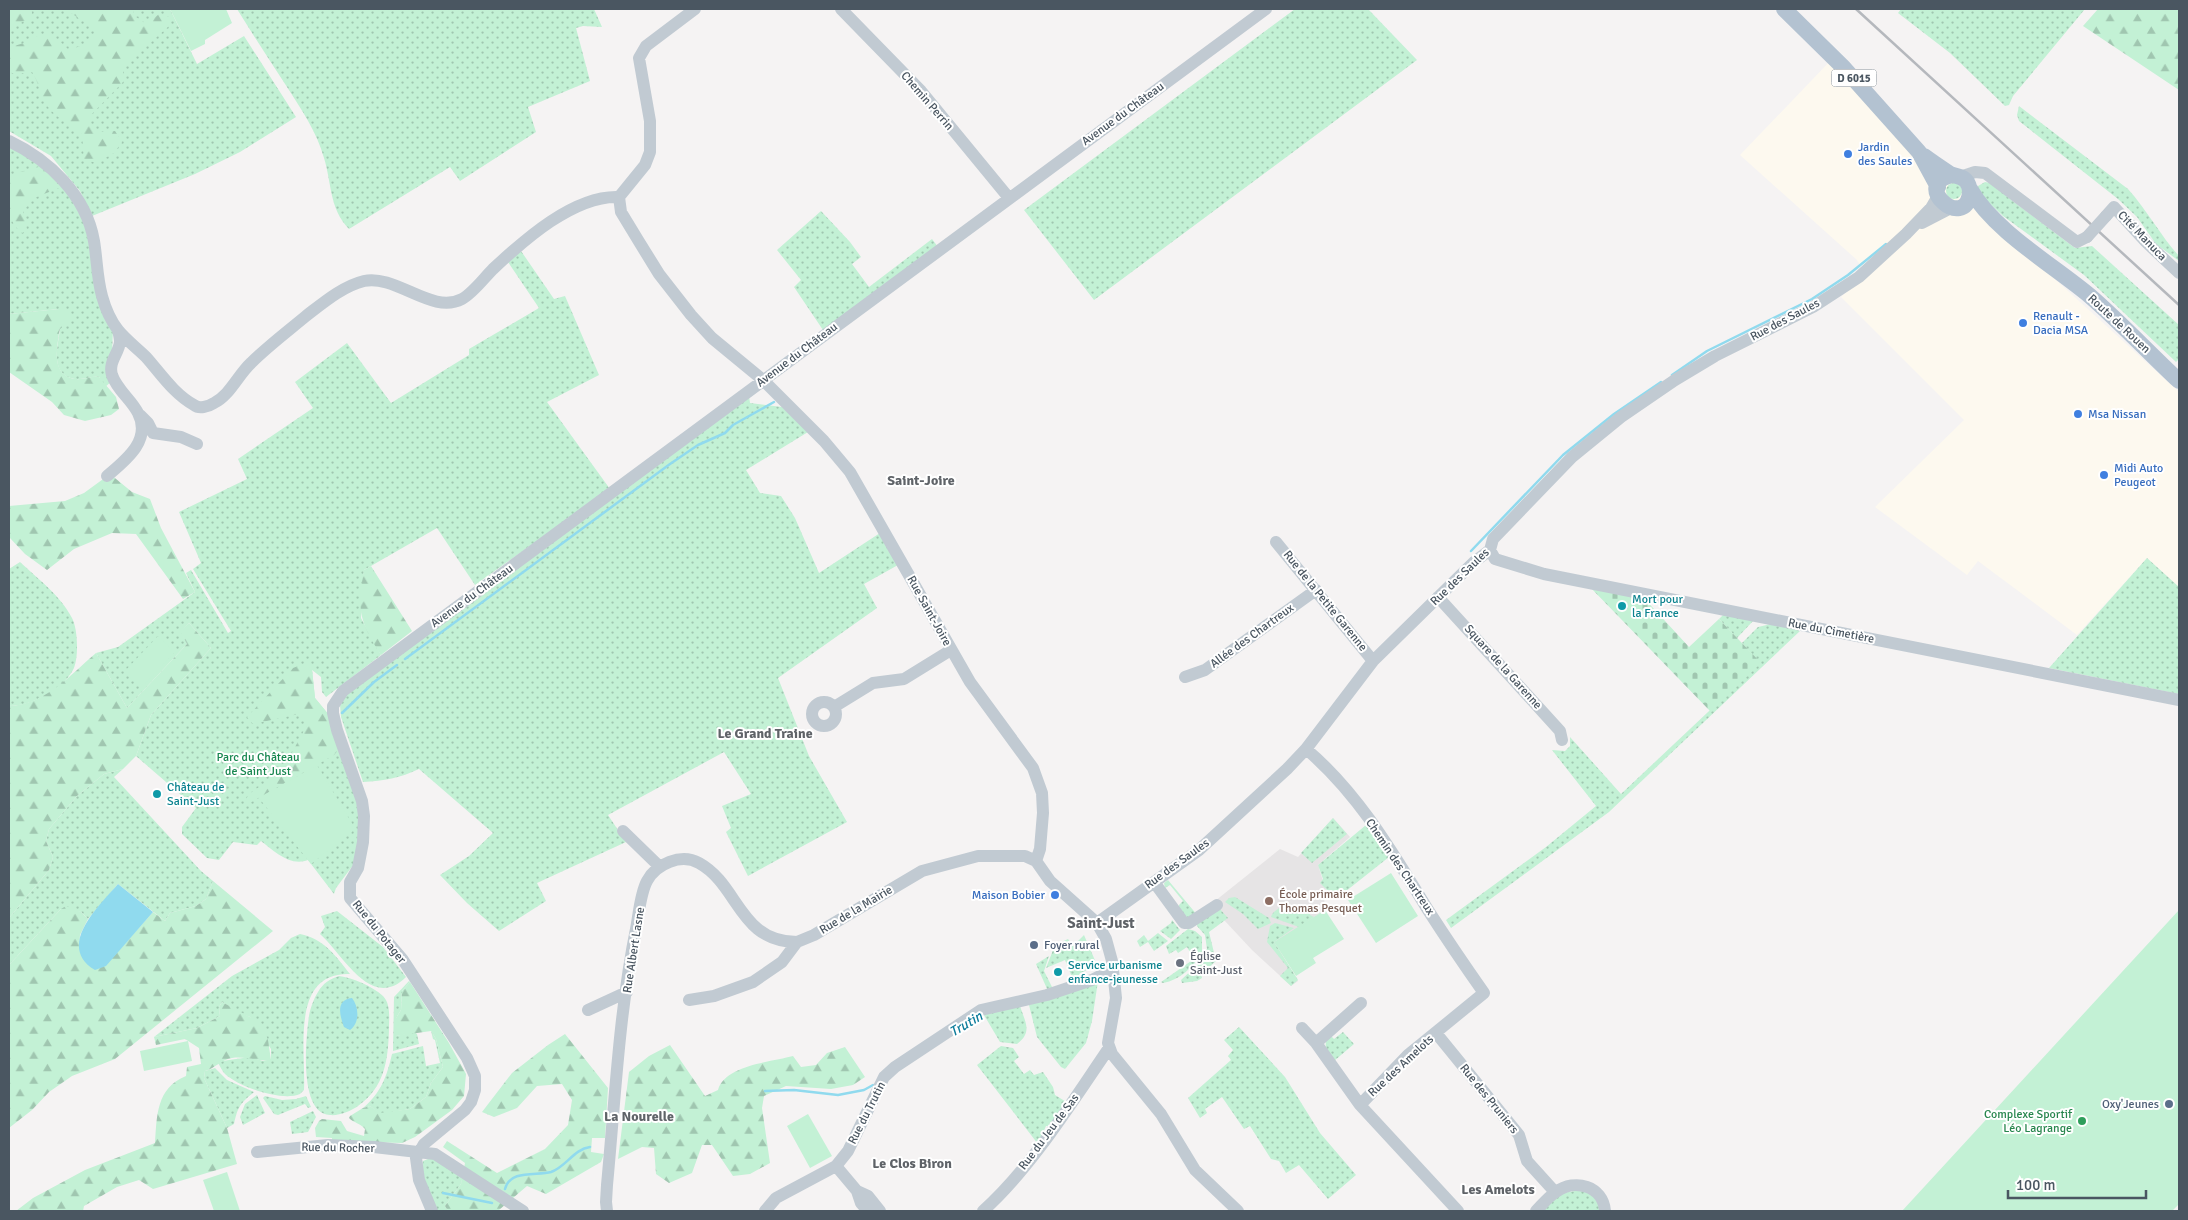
<svg xmlns="http://www.w3.org/2000/svg" width="2188" height="1220" font-family="Signika,sans-serif">
	<defs>
		<pattern id="grass-dots" width="8" height="8" patternUnits="userSpaceOnUse" patternTransform="scale(1.25)"><rect width="8" height="8" fill="#c3f1d5"/><path d="M2 2h.1M6 6h.1" fill="none" stroke="#a0c6b0" stroke-width="1.8" stroke-linecap="round"/></pattern>
		<pattern id="forest-firs" width="22" height="20" patternUnits="userSpaceOnUse" patternTransform="scale(1.25)"><rect width="22" height="20" fill="#c3f1d5"/><path d="M5 1l3.5 6h-7zM16 11l3.5 6h-7z" fill="#a0c6b0"/></pattern>
		<pattern id="cemetery-stones" width="16" height="16" patternUnits="userSpaceOnUse" patternTransform="scale(1.25)"><rect width="16" height="16" fill="#c3f1d5"/><path d="M2 7V4a2 2 0 0 1 4 0v3zM10 15v-3a2 2 0 0 1 4 0v3z" fill="#a0c6b0"/></pattern>
	</defs>
	<rect width="100%" height="100%" fill="#f5f3f3"/>
	<path fill="#fdf9ef" d="M1834,57l134,143 211,192v195l-32,-29 -70,77 -99,-74 -11,14 -92,-68 89,-87 -123,-123 25,-22 -9,-15 -117,-105z"/>
	<path fill="#e6e4e5" d="M1333,818l17,19 -32,28 8,26 -2,6 1,13 -50,33 23,38 -7,5 -39,-36 -42,-45 70,-56 18,8z"/>
	<path fill="url(#grass-dots)" d="M9,9h161l27,55 47,-28 52,81 -56,35 -45,22 -103,42 -12,-25 -29,-35 -42,-25z
		M237,9h357l8,18 -19,-1 -7,2 14,53 -62,26 8,25 -76,49 -10,-14 -101,62c-20,-21 -17,-45 -25,-71 -7,-26 -23,-49 -37,-71 -17,-26 -34,-52 -50,-78z
		M1295,9h73l49,51 -323,240 -70,-90z
		M1901,9h184l-72,87 -4,9 -4,1 -55,-53 -52,-40z
		M2019,106l109,83c19,21 32,46 51,67v5l-23,-17 -19,-27 -19,-18 -99,-78 -2,-6z
		M9,147l37,18 18,21 24,43 25,99 -2,54 -6,5 -6,-10c-8,-1 -16,3 -24,2 -26,-4 -17,-33 -15,-50 0,-7 -1,-14 -1,-20l-50,5z
		M1985,182l10,2 15,15 65,49 17,-2 87,79v34l-3,3 -92,-87 -81,-59 -23,-22 -2,-8z
		M1946 191a8 8 0 1 1 16 0a8 8 0 1 1-16 0Z
		M821,211l29,31 11,15 -9,7 17,23 63,-48 6,8 -115,83 -29,-43 7,-7 -24,-30z
		M521,251l33,48 11,-3 34,79 -52,27 63,87 -135,96 -38,-57 -73,42 -3,48 20,37 -55,42 -4,-5 -1,-15 -9,-7 3,28 14,17 30,90 -2,55 -21,28 -2,6 -26,-34c-18,7 -34,-9 -47,-19l-4,4 -24,-3 -14,18 -12,-2 -25,-24v-7l14,-19 -60,-52 15,-41 60,-67 -22,-25 -8,8 6,13 -60,64 -31,-55 22,-6 77,-55 -9,-19 5,-3 37,63 3,-2 -38,-62 8,-6 -22,-51 68,-33 -9,-20 75,-51 -18,-26 52,-39 44,60 78,-48v-6l70,-41 -31,-46z
		M749,396l1,7 32,4 26,25 -62,38 14,23 21,3 14,22 24,55 61,-40 18,32 -34,19 13,24 -99,70 31,78 38,66 -99,54 -22,-44 5,-4 -9,-22 29,-12 -27,-42 -116,63 18,27 -89,41 9,18 -47,30 -32,-28 -27,-28 29,-19 24,-23 -74,-64c-19,9 -35,12 -56,13l-22,-65 -1,-12 6,-11z
		M2147,558l32,29v107l-130,-26z
		M20,562c17,16 41,34 52,56 6,11 7,41 1,52 -11,20 -42,36 -64,36v-137z
		M1724,614l30,6 -17,18 -18,-19z
		M1771,624l25,4 4,3 -191,181 -158,116 -5,-8 100,-73 50,-41 -44,-56 13,1 5,-5v-9l51,57 139,-131 -18,-20 16,-16z
		M123,769l-9,8 87,94 12,10 -7,18 -10,7 -26,7 -5,8 -47,-37 -30,35 -7,-7 -20,-3 -52,56v-47l40,-48 4,-13 -7,-16 3,-12 28,-33 27,-22z
		M1333,818l14,16 -35,29 -11,-10z
		M1366,825l23,32 -53,42 -16,-16 3,-4 -5,-14z
		M1168,880l30,36 -8,4 -11,-10v-5l4,-4 -13,-16 -5,3 -1,-5z
		M1235,897l34,21 2,5 -13,6 -15,-15 -18,-12 4,-4z
		M1305,905l5,2v8l4,2 -15,10 -28,-10c1,-5 9,-10 14,-11v5l6,3z
		M1218,907l10,11 -19,14 7,29 -15,13 1,4 -5,3 -15,2 -1,-3 16,-15 10,-16 -2,-14 -8,-9v-4z
		M337,911l46,36 23,30c-35,35 -63,-23 -86,-43l5,-7 -4,-11z
		M1172,920l8,10 -9,9 -11,-8 11,-8z
		M1275,923l19,5 -20,14 24,38 -7,6 -11,-10 8,-8 -21,-26 3,-16z
		M1188,929l7,2 7,6v16c-9,14 -22,27 -39,30l-2,-1 33,-23 -7,-12 -9,6 -2,-3 -7,4 -3,-8z
		M1158,933l10,8 -14,10 -6,-9 -8,5 -3,-6 7,-6 4,6z
		M300,934c23,4 36,22 50,40 -60,-2 -44,76 -46,116l-4,4c-18,8 -61,-7 -75,-20 -3,-3 -5,-8 -7,-11l4,-2 28,-4 13,4 8,-2v-10l-21,-32 -8,-3 -20,-12 -3,5 1,9 -23,12 -43,9 78,-61 47,-26 12,-12z
		M1084,935l13,30 -18,9 2,5 -7,3 -9,-22 -19,8 9,-23 13,-6 5,7z
		M1049,956l-5,15 9,18 -5,2 -12,-27z
		M339,976c14,2 33,10 44,20 8,8 6,23 6,33 -1,31 -4,58 -31,77 -7,5 -19,10 -28,9 -32,-1 -24,-78 -21,-99 1,-7 5,-18 9,-24 5,-9 12,-13 21,-16z
		M409,981l1,1 -8,9 -1,19 -5,8v18l18,-4 3,2 2,10 -26,7 1,-54z
		M1098,981l-6,40 -6,22 -21,26 -4,-2 -24,-30 -8,-32z
		M1020,1006c5,16 13,26 -3,38l-17,-2 -16,-27z
		M1239,1027l46,50 35,56 36,42 -28,24 -29,-34 -13,8 -7,-12 -8,-2 -21,-33 -6,3 -22,-32 -17,12 2,4 -7,5 -12,-20 43,-38 -3,-4 5,-6 -9,-10z
		M431,1031l5,8 7,28 -12,16 -5,14 -16,12 -30,5 -10,-8 -7,2c18,-15 24,-32 29,-54l31,-8 3,20 14,-3 -5,-23 -2,-1z
		M1343,1032l11,12 -20,17c-6,-10 -13,-16 -4,-26l4,4z
		M1001,1046l12,2 6,9 -5,4 10,13 6,-4 4,5 9,-3 10,15 2,8 13,8 -17,23h-5l-8,18 -61,-79z
		M215,1068l12,12 27,12c-14,12 -16,14 -20,32l-7,4 -23,-50 1,-7z
		M257,1095l8,18 -22,12 -3,-8 5,-13z
		M265,1096l17,4 14,-1 10,-3 5,11 -3,1 -3,-4 -27,11 -4,-1 -11,-16z
		M313,1111l3,6 -8,15 -16,2 -2,-12z
		M433,1157l30,18 -2,9 -16,22 3,5h-11c-6,-15 -18,-33 -14,-50z
		M1589,1189l14,22h-61l19,-18z"/>
	<path fill="url(#forest-firs)" d="M10,9h21l1,4 -3,6 -20,9z
		M64,9h68l4,8 9,6 6,-2 8,-7 11,3 -1,9 -46,41v15l-34,35 2,11 11,4 13,-1 7,11 -8,11 -18,10 -12,-4 -2,-25c-13,-11 -29,-17 -38,-33 -5,-10 -5,-18 -12,-29l-17,2 -6,-2v-26c15,1 26,-13 41,-13l19,17 17,-6 8,-9v-9c-14,-5 -18,-11 -30,-17z
		M2098,9h81v81l-96,-64z
		M46,165l18,21 -30,12 -11,13 4,19 -5,3c-18,-14 -13,-35 -13,-56l7,-4z
		M59,309l7,2 4,6v4l-10,8 -1,4c-2,16 -8,42 16,46 8,1 16,-3 24,-2l17,20 3,12 -8,6 -26,6 -21,-6 -12,-13 -43,-30v-58z
		M110,474l22,18 18,7 11,29 34,64 -12,7 -47,-65 -24,-1 -38,16 -27,21 -22,-16 -16,-17v-31l56,-5 19,-8z
		M371,566l41,65 -31,24c-22,-34 -24,-45 -17,-85z
		M189,623l22,25 -60,67 -15,41 -13,13 -19,5 -27,22 -28,33 -3,12 7,16 -4,13 -40,48v-212c36,-1 61,-31 87,-53l31,55 60,-64 -7,-13z
		M306,663l6,6 3,29 14,17 10,34 -5,6 -88,50 -1,-4 4,-7 33,-23 25,-46 -8,-11 -46,10 -6,-7 46,-49z
		M213,881l60,50 -158,128 -43,17 -23,16 -17,18 -23,18v-163l52,-56 5,-3 15,6 7,7 -8,16 -1,13 26,18 48,-54 12,9 5,-8 26,-7 10,-7z
		M410,982l39,61 17,31 -2,22 -12,14 -37,27 -13,6 -70,-2v-3l-16,-1 -1,-9 4,-7 3,-2 19,2 6,10 17,5 1,-7c-5,-6 -11,-6 -16,-11l1,-2 13,-8 7,-2 10,7 30,-4 16,-12 5,-14 12,-16 -7,-28 -5,-8 -35,5v-18l5,-8 1,-19z
		M222,1002l39,21 7,17 3,20c-13,2 -25,-4 -39,-2 -12,2 -16,10 -27,13l-1,7 23,50 10,36 -84,25 -14,-9 -22,7 -33,19 -1,5h-67l17,-13 52,-28 70,-27c2,-27 1,-55 31,-67l1,-9 14,-3 -2,-16 -14,-9 -29,6 -2,-8 43,-9 23,-12 -1,-9z
		M565,1034l43,54 -3,50h-13l-1,14 13,2 -3,8 -55,32 -19,-8 -28,24 -51,1 -3,-5 16,-22 4,-21 -22,-16 4,-6 50,32 48,-24 23,-24 4,-25 -10,-16 -25,2 -20,22 -23,9 -12,-5 30,-39 36,-28z
		M670,1045l35,51 13,-6c7,-25 53,-28 75,-34l8,11 15,-2 11,-12 18,-6 20,30 -12,8 -22,4 -45,-3 -22,10 -2,12 8,55 -20,11 -17,2 -21,-31h-10l-10,28 -23,10 -13,-9 -2,-26 -12,-1 -24,12 11,-87 20,-16z"/>
	<path fill="url(#cemetery-stones)" d="M1590,587l53,10 46,50 30,-28 42,44 -51,48z"/>
	<path fill="#c3f1d5" d="M170,9h56l6,14 -27,17v4l-14,7z
		M158,636l17,16 -34,36 -17,-16z
		M317,765l36,60 -1,7 -41,32 -52,-66z
		M1391,873l27,43 -42,27 -28,-43z
		M1325,910l19,29 -31,19 3,5 -20,13 -22,-34z
		M2179,910v294l-7,7h-270z
		M188,1041l4,20 -48,10 -4,-20z
		M808,1114l24,42 -22,12 -23,-42z
		M227,1172l13,39h-26l-11,-31z"/>
	<path fill="#90daee" d="M118,884l35,28 -47,54 -11,4c-40,-24 5,-65 23,-86z
		M352,998c7,9 8,25 -2,32l-6,-3c-4,-11 -9,-27 8,-29z"/>
	<g fill="none" stroke-linecap="round" stroke-linejoin="round">
		<path stroke="#90daee" stroke-width="2.5" d="M1672,375l35,-24 105,-52 36,-24 38,-31
			M1471,551l92,-96 51,-41 47,-32
			M405,659l265,-195 28,-19 27,-12 8,-8 41,-23
			M342,713l32,-31 23,-17
			M765,1091l29,-1 44,5 26,-5 9,-5
			M505,1189c5,-20 32,-13 46,-17 15,-5 23,-23 39,-25
			M443,1193l49,10"/>
		<path stroke="#c1cad2" stroke-width="12" d="M695,9l-49,37 -7,12 11,63v31l-5,13 -26,32 2,15 17,28 21,34 32,41 21,23 51,42 61,61 26,31 120,210 63,86 9,25 1,20 -3,36 -4,12
			M841,9l80,82 88,107
			M9,141c40,19 77,54 85,100 3,18 3,37 8,55 3,11 9,25 16,34 8,10 19,18 28,27 15,17 28,37 48,48 5,4 14,2 20,-2 16,-8 24,-28 37,-40 17,-17 37,-32 55,-47 17,-13 37,-30 58,-35 32,-7 68,34 98,18 11,-6 22,-21 31,-30 31,-29 81,-74 126,-72
			M1960,177l15,-5 10,1 92,69 10,-5
			M2106,216l8,-9 32,35 33,31
			M1922,223l29,-15
			M140,415l8,8 5,10 28,4 16,7
			M107,476c19,-16 45,-36 31,-63 -7,-14 -21,-23 -26,-38 -4,-13 7,-22 8,-33 0,-4 -1,-8 -2,-12
			M1276,542l97,119
			M1490,550l5,9 49,15 635,126
			M1438,597l122,134 2,9
			M1185,677l20,-7 111,-80
			M812 714a12 12 0 1 1 24 0a12 12 0 1 1-24 0Z
			M834,707l39,-24 31,-4 47,-29
			M1306,749c52,44 87,104 122,161 18,28 37,56 56,83l-76,62 -48,50 98,106
			M623,831l37,36
			M1036,861l14,20 47,42 9,16 6,22 4,37 -8,45 4,11 49,60 34,56 43,41
			M1154,882l30,41h5l28,-18
			M1097,923l102,-73 88,-81 19,-20 67,-88 101,-99 16,-12 3,-11 79,-82 49,-40 54,-37 40,-24 98,-49 46,-30 47,-43 25,-26 7,-12
			M689,1000l25,-4 39,-14 29,-20 15,-20 17,-7 108,-64 56,-15h47l11,5
			M588,1010l39,-18
			M1302,1028l14,15 44,62
			M1436,1033l83,102 8,26 28,31
			M1316,1043l45,-40
			M257,1152l71,-7 46,2 61,7 88,57
			M836,1166l21,25 4,12 7,8
			M857,1191l11,5 12,15
			M432,1211l-13,-31 -3,-22 8,-14 41,-34 6,-8 4,-12v-14l-8,-18 -64,-98 -53,-62v-16l8,-14 5,-26 1,-26 -2,-15 -25,-71 -4,-17v-7l10,-15 923,-682
			M607,1211l-1,-9 1,-17c8,-85 12,-172 29,-256 3,-15 4,-35 11,-48 9,-17 34,-28 52,-18 40,22 40,79 98,79
			M765,1211l11,-13 60,-32 12,-15 36,-74 11,-10 86,-57 66,-15 45,-15 21,-11
			M983,1211c48,-43 89,-109 126,-163
			M1536,1211c6,-6 12,-14 20,-19 19,-14 47,-6 49,19"/>
		<path stroke="#b3c2d1" stroke-width="16" d="M1784,9l60,59 75,84 19,35
			M1924,156c8,6 17,12 26,18 4,2 10,2 14,5 4,3 6,9 6,14 -5,39 -60,-8 -18,-18
			M1970,189c24,42 83,76 120,107 31,27 59,57 89,85"/>
		<path stroke="#b5b8bd" stroke-width="2.5" d="M1856,9l323,296"/>
		<path stroke="#c1cad2" stroke-width="12" d="M2087,237l19,-21"/>
	</g>
	<g fill="#3f7fe0" stroke="#fff" stroke-width="2">
		<circle cx="1848" cy="154" r="5"/>
		<circle cx="2023" cy="323" r="5"/>
		<circle cx="2078" cy="414" r="5"/>
		<circle cx="2104" cy="475" r="5"/>
		<circle cx="1055" cy="895" r="5"/>
	</g>
	<g fill="#0f9aa8" stroke="#fff" stroke-width="2">
		<circle cx="1622" cy="606" r="5"/>
		<circle cx="157" cy="794" r="5"/>
		<circle cx="1058" cy="972" r="5"/>
	</g>
	<circle fill="#8d6e63" stroke="#fff" stroke-width="2" cx="1269" cy="901" r="5"/>
	<g fill="#5c6f8a" stroke="#fff" stroke-width="2">
		<circle cx="1034" cy="945" r="5"/>
		<circle cx="2169" cy="1104" r="5"/>
	</g>
	<circle fill="#6b7280" stroke="#fff" stroke-width="2" cx="1180" cy="963" r="5"/>
	<circle fill="#2e9e5b" stroke="#fff" stroke-width="2" cx="2082" cy="1121" r="5"/>
	<g text-anchor="middle" dominant-baseline="central" stroke-width="4" stroke-linejoin="round" paint-order="stroke">
		<rect fill="#fff" stroke="#808990" stroke-width="1" x="1831.5" y="69.5" width="45" height="17" rx="4"/>
		<g font-size="11" font-weight="bold" fill="#4a5661">
			<text x="1854" y="78">D 6015</text>
		</g>
		<g font-size="12" fill="#4a5661" stroke="#fff">
			<text transform="translate(927 101) rotate(49)">Chemin Perrin</text>
			<text transform="translate(1123 114) rotate(-36)">Avenue du Château</text>
			<text transform="translate(2142 236) rotate(46)">Cité Manuca</text>
			<text transform="translate(1785 320) rotate(-28)">Rue des Saules</text>
			<text transform="translate(2119 324) rotate(43)">Route de Rouen</text>
			<text transform="translate(797 355) rotate(-37)">Avenue du Château</text>
			<text transform="translate(1460 577) rotate(-44)">Rue des Saules</text>
			<text transform="translate(472 596) rotate(-36)">Avenue du Château</text>
			<text transform="translate(1325 601) rotate(51)">Rue de la Petite Garenne</text>
			<text transform="translate(929 611) rotate(61)">Rue Saint-Joire</text>
			<text transform="translate(1831 631) rotate(11)">Rue du Cimetière</text>
			<text transform="translate(1252 636) rotate(-36)">Allée des Chartreux</text>
			<text transform="translate(1503 667) rotate(48)">Square de la Garenne</text>
			<text transform="translate(1177 864) rotate(-36)">Rue des Saules</text>
			<text transform="translate(1400 867) rotate(56)">Chemin des Chartreux</text>
			<text transform="translate(856 910) rotate(-31)">Rue de la Mairie</text>
			<text transform="translate(379 932) rotate(51)">Rue du Potager</text>
			<text transform="translate(634 950) rotate(-81)">Rue Albert Lasne</text>
			<text transform="translate(1401 1066) rotate(-43)">Rue des Amelots</text>
			<text transform="translate(1489 1099) rotate(51)">Rue des Pruniers</text>
			<text transform="translate(867 1113) rotate(-63)">Rue du Trutin</text>
			<text transform="translate(1049 1132) rotate(-53)">Rue du Jeu de Sas</text>
			<text transform="translate(338 1148) rotate(1)">Rue du Rocher</text>
		</g>
		<g font-size="12" fill="#366cbe" stroke="#fff" text-anchor="start">
			<text x="1858" y="147">Jardin<tspan x="1858" dy="14">des Saules</tspan></text>
			<text x="2033" y="316">Renault -<tspan x="2033" dy="14">Dacia MSA</tspan></text>
			<text x="2088" y="414">Msa Nissan</text>
			<text x="2114" y="468">Midi Auto<tspan x="2114" dy="14">Peugeot</tspan></text>
			<text x="1045" y="895" text-anchor="end">Maison Bobier</text>
		</g>
		<g font-size="12" fill="#0d838f" stroke="#fff" text-anchor="start">
			<text x="1632" y="599">Mort pour<tspan x="1632" dy="14">la France</tspan></text>
			<text x="167" y="787">Château de<tspan x="167" dy="14">Saint-Just</tspan></text>
			<text x="1068" y="965">Service urbanisme<tspan x="1068" dy="14">enfance-jeunesse</tspan></text>
		</g>
		<g font-size="12" fill="#17864f" stroke="#fff">
			<text x="258" y="757">Parc du Château<tspan x="258" dy="14">de Saint Just</tspan></text>
		</g>
		<g font-size="12" fill="#785e54" stroke="#fff" text-anchor="start">
			<text x="1279" y="894">École primaire<tspan x="1279" dy="14">Thomas Pesquet</tspan></text>
		</g>
		<g font-size="12" fill="#4e5e75" stroke="#fff" text-anchor="start">
			<text x="1044" y="945">Foyer rural</text>
			<text x="2159" y="1104" text-anchor="end">Oxy'Jeunes</text>
		</g>
		<g font-size="12" fill="#5b616d" stroke="#fff" text-anchor="start">
			<text x="1190" y="956">Église<tspan x="1190" dy="14">Saint-Just</tspan></text>
		</g>
		<g font-size="12" fill="#27864d" stroke="#fff" text-anchor="end">
			<text x="2072" y="1114">Complexe Sportif<tspan x="2072" dy="14">Léo Lagrange</tspan></text>
		</g>
		<g font-size="14" font-weight="bold" fill="#5f6368" stroke="#fff">
			<text x="921" y="480">Saint-Joire</text>
			<text x="765" y="733">Le Grand Traine</text>
			<text x="639" y="1116">La Nourelle</text>
			<text x="912" y="1163">Le Clos Biron</text>
			<text x="1498" y="1189">Les Amelots</text>
		</g>
		<g font-size="14" font-style="italic" fill="#0c7c9b" stroke="#fff">
			<text transform="translate(966 1024) rotate(-31)">Trutin</text>
		</g>
		<g font-size="15" font-weight="bold" fill="#5f6368" stroke="#fff">
			<text x="1101" y="923">Saint-Just</text>
		</g>
	</g>
	<rect width="2188" height="1220" fill="none" stroke="#4a5661" stroke-width="20"/>
	<path d="M2008 1190v8h138v-8" fill="none" stroke="#4a5661" stroke-width="2.5"/>
	<text x="2016" y="1190" font-size="15" fill="#4a5661" stroke="#ffffff" stroke-width="4" paint-order="stroke">100 m</text>
</svg>
